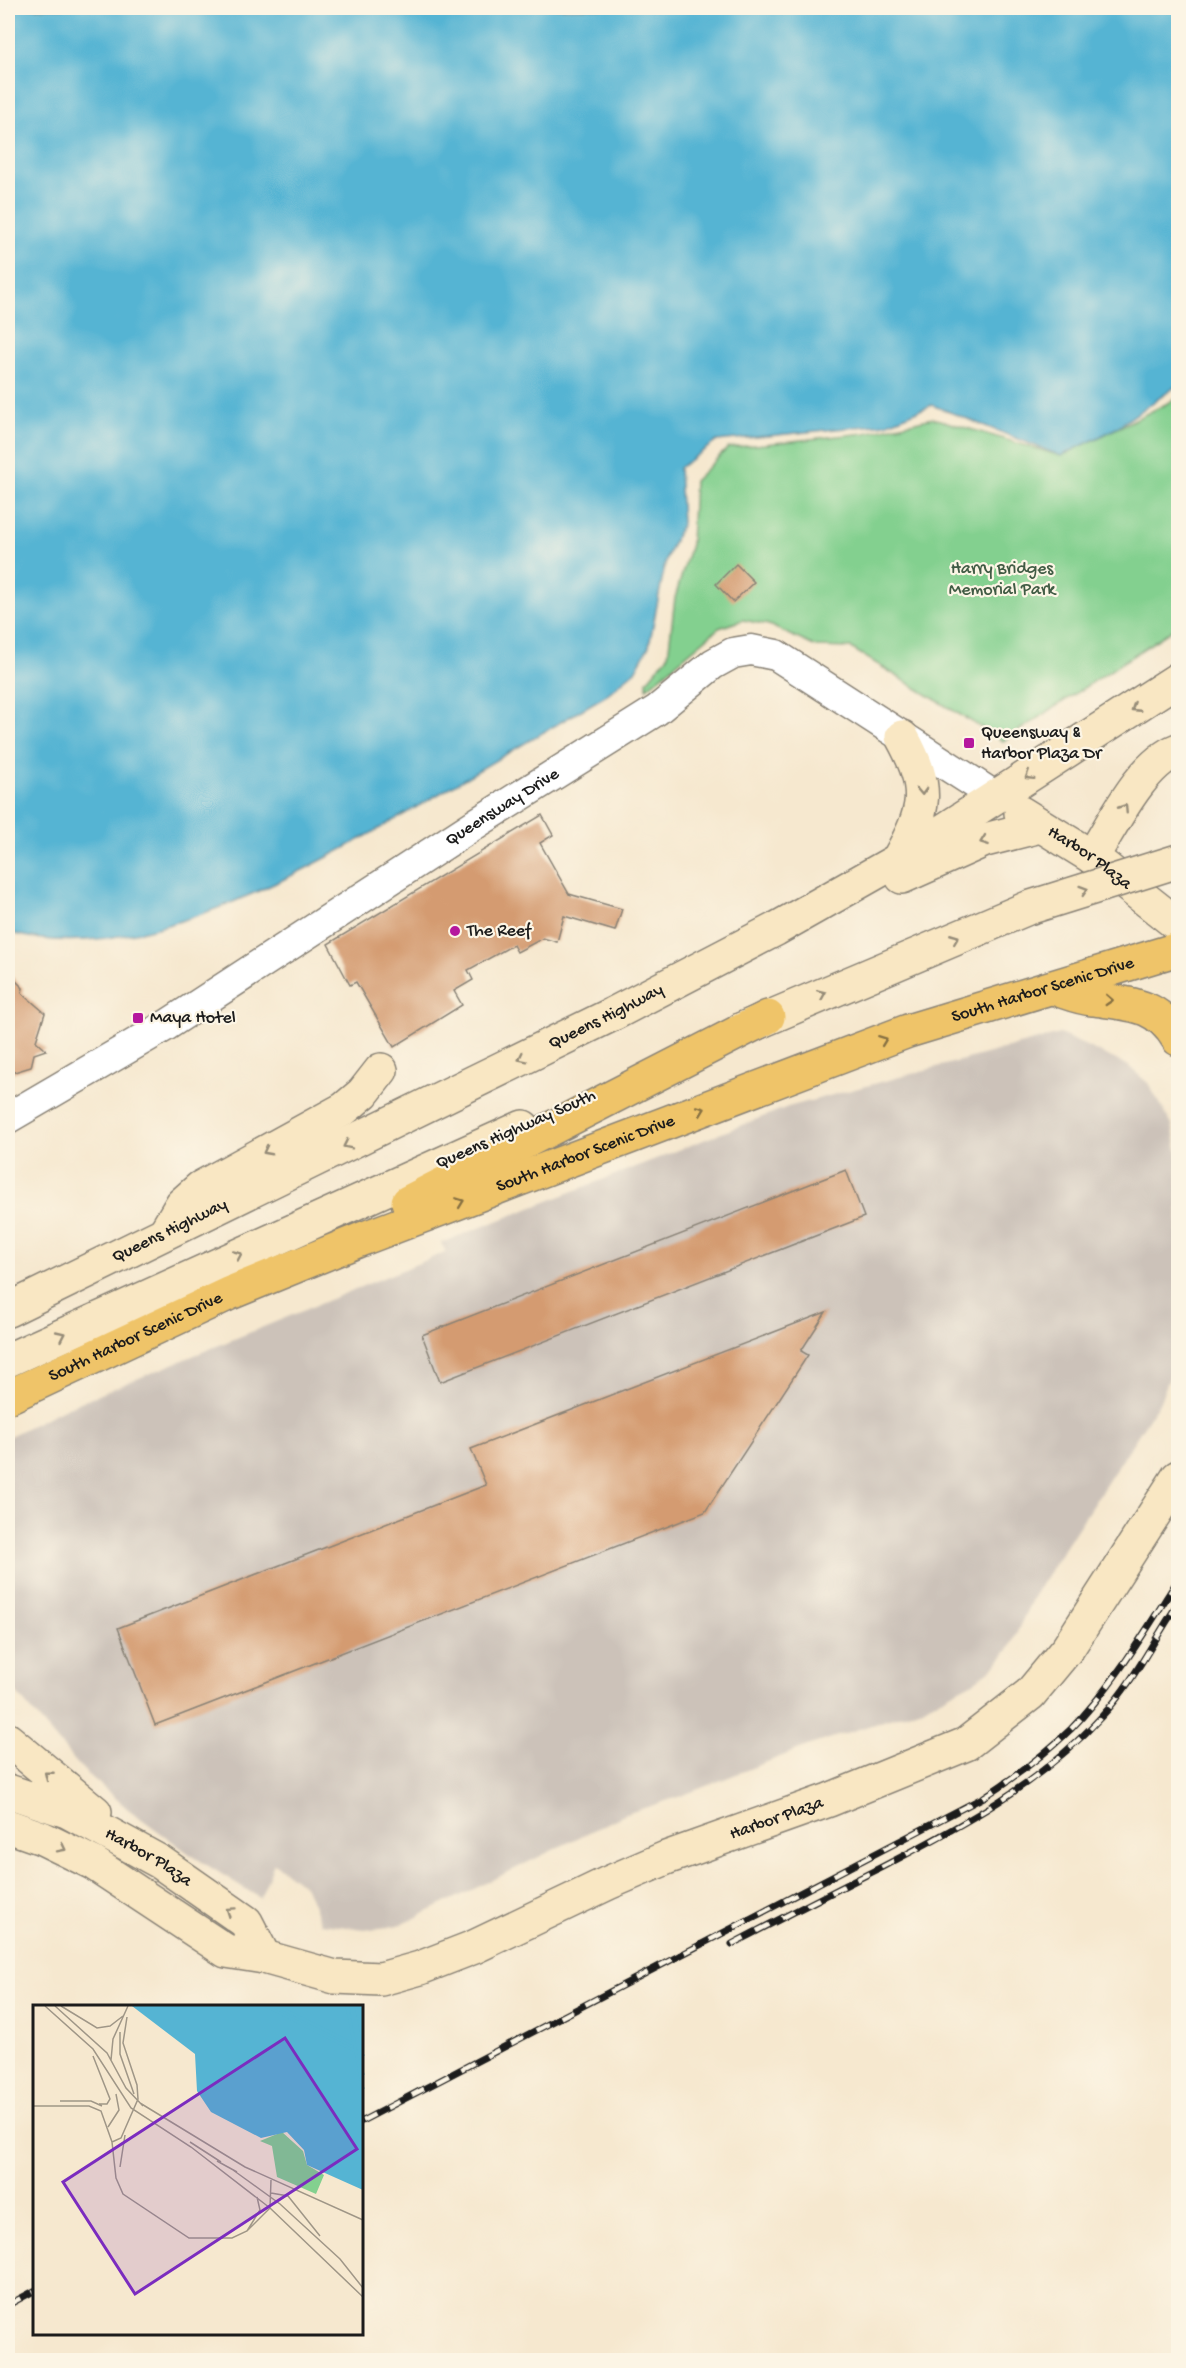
<svg xmlns="http://www.w3.org/2000/svg" width="1186" height="2368" font-family="'Gochi Hand',sans-serif">
	<rect width="100%" height="100%" fill="#fcf5e5"/>
	<filter id="ink" filterUnits="userSpaceOnUse"><feTurbulence type="fractalNoise" baseFrequency=".0167" numOctaves="2"/><feDisplacementMap in="SourceGraphic" scale="12" xChannelSelector="R" yChannelSelector="G"/><feConvolveMatrix kernelMatrix="1 2 1 2 8 2 1 2 1" color-interpolation-filters="sRGB"/></filter>
	<filter id="wash" filterUnits="userSpaceOnUse"><feTurbulence type="fractalNoise" baseFrequency=".008" numOctaves="4" result="noise"/><feDisplacementMap in="SourceGraphic" scale="24" xChannelSelector="R" yChannelSelector="G"/><feGaussianBlur stdDeviation="1.35" result="paint"/><feColorMatrix in="noise" values="0 0 0 0 0 0 0 0 0 0 0 0 0 0 0 0 0 1.4 0 .05"/><feComposite in="paint" operator="in"/></filter>
	<g filter="url(#wash)">
		<rect width="100%" height="100%" fill="#f6e8cf"/>
		<path fill="#ccc2b9" d="M1060,1034l67,31 21,18 24,42 6,29v202l-18,45 -127,196 -23,50 -14,18 -21,16 -52,27 -113,37 -129,51 -55,18 -223,110 -29,6 -53,-6 -15,-37 -32,-24 -14,35 -69,-43 -63,-46 -47,-41 -73,-85v-246l58,-29 380,-156 -5,-9 347,-136z"/>
		<path fill="#83d08f" stroke="#507656" stroke-width="1.5" d="M1178,398v228l-175,115 -152,-93 -35,-1 -47,-22 -26,-5 -24,8 -72,60v-7l21,-25 7,-58 16,-54 3,-63 34,-33 137,-15 68,-15 128,38z"/>
		<path fill="#55b4d3" stroke="#386878" stroke-width="1.5" d="M8,8h1170v377l-65,45 -52,26 -129,-51 -46,19 -169,17 -38,27 3,55 -16,36 -17,87 -14,25 -30,25c-54,32 -108,63 -161,95 -113,66 -302,182 -436,141z"/>
		<g id="blocks">
			<path fill="#d49b71" d="M736,564l18,18 -21,20 -17,-18z
				M542,815l11,20 -13,8 29,51 53,15 -7,22 -51,-15 -7,26 -14,-4 -26,14 -4,-7 -45,25 5,10 -19,11 8,14 -68,42 -38,-65 -6,3 -22,-41z
				M8,973l15,15 -1,5 23,20 -9,28 10,9 -12,4 -3,13 -23,7z
				M846,1170l18,47 -424,165 -18,-47z
				M826,1312l-25,39 7,4 -103,157 -550,213 -37,-97 368,-143 -15,-36z"/>
		</g>
	</g>
	<g filter="url(#ink)">
		<use href="#blocks" fill-opacity="0" stroke="#898276" stroke-width="1.5"/>
		<g fill="none" stroke-linecap="round" stroke-linejoin="round">
			<defs>
				<g id="tertiary">
					<path id="s1" d="M8,1118l159,-93 313,-204 177,-111 56,-46 20,-11 18,-3 25,5 220,142"/>
				</g>
				<g id="secondary">
					<path id="s2" d="M1021,813l71,44 86,68"/>
					<path d="M1092,857c21,-33 49,-93 86,-107"/>
					<path d="M898,860c28,-51 33,-70 4,-123"/>
					<path d="M902,877l83,-37 55,-14"/>
					<path d="M742,1029l286,-121"/>
					<path d="M166,1231l16,-27 18,-16 144,-79 19,-16 18,-23"/>
					<path id="s3" d="M8,1310l605,-296 163,-85 122,-69 280,-181"/>
					<path d="M8,1360l515,-233"/>
					<path d="M8,1740l87,72"/>
					<path id="s4" d="M8,1791l59,20 93,51 86,60 18,35"/>
					<path id="s5" d="M8,1826l34,12 51,25 133,88 38,6 71,20 46,2 39,-11 54,-21 134,-64 58,-25 163,-58 137,-56 64,-50 38,-46 110,-171"/>
				</g>
				<g id="motorway">
					<path d="M1053,988c13,4 26,10 40,11 37,5 64,4 85,40"/>
					<path d="M408,1202l360,-185"/>
					<path id="s6" d="M8,1397l222,-104 132,-54 546,-208 270,-82"/>
				</g>
			</defs>
			<use href="#tertiary" stroke="#898276" stroke-width="33"/>
			<use href="#secondary" stroke="#898276" stroke-width="36"/>
			<use href="#motorway" stroke="#898276" stroke-width="36"/>
			<use href="#tertiary" stroke="#fff" stroke-width="30"/>
			<use href="#secondary" stroke="#f9e7c3" stroke-width="33"/>
			<use href="#motorway" stroke="#efc469" stroke-width="33"/>
			<defs>
				<path id="rail" d="M732,1944c50,-26 100,-52 150,-77 81,-42 158,-83 220,-151 31,-33 51,-75 76,-112
					M362,2121l622,-324c31,-20 60,-42 87,-68 43,-44 74,-98 107,-149
					M8,2305l26,-14"/>
			</defs>
			<use href="#rail" stroke="#1c1c1c" stroke-width="7"/>
			<use href="#rail" stroke="#fcf5e5" stroke-width="4.5" stroke-dasharray="14" stroke-linecap="butt"/>
			<defs>
				<path id="secondary-bridge" d="M1028,908l150,-47"/>
			</defs>
			<use href="#secondary-bridge" stroke="#898276" stroke-width="36" stroke-linecap="butt"/>
			<use href="#secondary-bridge" stroke="#f9e7c3" stroke-width="33"/>
		</g>
		<defs><path id="oneway-chevron" d="M-2-3.5L2.5 0L-2 3.5" fill="none" stroke-width="1.6" stroke-linecap="round" stroke-linejoin="round" transform="scale(1.5)"/></defs>
		<g stroke="#968c78">
			<use href="#oneway-chevron" transform="translate(1135 708) rotate(147)"/>
			<use href="#oneway-chevron" transform="translate(1029 776) rotate(148)"/>
			<use href="#oneway-chevron" transform="translate(922 791) rotate(88)"/>
			<use href="#oneway-chevron" transform="translate(1124 808) rotate(-57)"/>
			<use href="#oneway-chevron" transform="translate(984 841) rotate(160)"/>
			<use href="#oneway-chevron" transform="translate(1084 890) rotate(-18)"/>
			<use href="#oneway-chevron" transform="translate(955 938) rotate(-22)"/>
			<use href="#oneway-chevron" transform="translate(822 994) rotate(-23)"/>
			<use href="#oneway-chevron" transform="translate(522 1058) rotate(154)"/>
			<use href="#oneway-chevron" transform="translate(347 1145) rotate(154)"/>
			<use href="#oneway-chevron" transform="translate(267 1151) rotate(152)"/>
			<use href="#oneway-chevron" transform="translate(238 1255) rotate(-24)"/>
			<use href="#oneway-chevron" transform="translate(61 1335) rotate(-25)"/>
			<use href="#oneway-chevron" transform="translate(48 1775) rotate(-141)"/>
			<use href="#oneway-chevron" transform="translate(62 1848) rotate(27)"/>
			<use href="#oneway-chevron" transform="translate(230 1911) rotate(-145)"/>
		</g>
		<g stroke="#867042">
			<use href="#oneway-chevron" transform="translate(1109 1000) rotate(3)"/>
			<use href="#oneway-chevron" transform="translate(883 1040) rotate(-21)"/>
			<use href="#oneway-chevron" transform="translate(701 1110) rotate(-21)"/>
			<use href="#oneway-chevron" transform="translate(460 1202) rotate(-21)"/>
		</g>
	</g>
	<g fill="#b5179e" stroke="#fcf5e5" stroke-width="2">
		<rect x="963" y="737" width="12" height="12" rx="3"/>
		<circle cx="455" cy="931" r="6"/>
		<rect x="132" y="1012" width="12" height="12" rx="3"/>
	</g>
	<g text-anchor="middle" dominant-baseline="central" stroke-width="4.5" stroke-linejoin="round" paint-order="stroke">
		<g font-size="18" fill="#405b44" stroke="#fcf5e5">
			<text x="1002" y="569">Harry Bridges<tspan x="1002" dy="21">Memorial Park</tspan></text>
		</g>
		<g font-size="18" fill="#1c1c1c" stroke="#fcf5e5" text-anchor="start">
			<text x="981" y="733">Queensway &amp;<tspan x="981" dy="21">Harbor Plaza Dr</tspan></text>
			<text x="467" y="931">The Reef</text>
			<text x="150" y="1018">Maya Hotel</text>
		</g>
		<g font-size="18" fill="#1c1c1c" stroke="#fcf5e5">
			<text stroke="none"><textPath href="#s1" startOffset="584">Queensway Drive</textPath></text>
			<text stroke="none"><textPath href="#s2" startOffset="82">Harbor Plaza</textPath></text>
			<text stroke="none"><textPath href="#s6" startOffset="1113">South Harbor Scenic Drive</textPath></text>
			<text stroke="none"><textPath href="#s3" startOffset="666">Queens Highway</textPath></text>
			<text transform="translate(516 1130) rotate(-24)">Queens Highway South</text>
			<text stroke="none"><textPath href="#s6" startOffset="627">South Harbor Scenic Drive</textPath></text>
			<text stroke="none"><textPath href="#s3" startOffset="180">Queens Highway</textPath></text>
			<text stroke="none"><textPath href="#s6" startOffset="141">South Harbor Scenic Drive</textPath></text>
			<text stroke="none"><textPath href="#s5" startOffset="838">Harbor Plaza</textPath></text>
			<text stroke="none"><textPath href="#s4" startOffset="156">Harbor Plaza</textPath></text>
		</g>
	</g>
	<g transform="translate(33 2005)">
		<rect width="330" height="330" fill="#f6e8cf"/>
		<path d="M249,127l21,19 4,14 17,10 -8,19 -39,-17 -5,-31 -12,-5z" fill="#83d08f"/>
		<path d="M99,1h231v184l-56,-25 -3,-15 -17,-18 -26,6 -50,-26 -14,-21 -2,-37z" fill="#55b4d3"/>
		<path fill="none" stroke="#55b4d3" stroke-width="3" d="M233,1l97,49M244,1l86,43M314,1l16,83M318,1l12,69M320,1l10,50"/>
		<path fill="none" stroke="#9f9687" stroke-width="1.5" d="M12,1l48,43 38,59 60,39 79,61M22,1l52,47 19,35 17,18M28,1l36,22 13,-2 13,-10M87,27v22l14,40M60,51l17,43 -3,5h-8M78,55l2,-21 15,-33M27,96h31l11,5M107,98l105,64 118,53M0,101h56l12,5 11,31 4,36 7,16 66,44h43l15,-7 23,-23 1,-28M75,122l11,-17 -3,-16M79,137l9,-4 17,-39 -1,-14 -14,-42 4,-26M157,137l31,20M184,156l20,11M87,162l5,-32M200,165l47,34 60,55 23,29M238,188l17,3 32,40M237,203l93,89M214,226l13,-21 -3,-13"/>
		<path fill="#7b2cbf" fill-opacity="0.15" stroke="#7b2cbf" stroke-width="3" d="M252,33l72,111 -222,145 -72,-112z"/>
		<rect width="330" height="330" fill="none" stroke="#1c1c1c" stroke-width="3"/>
	</g>
	<rect width="1186" height="2368" fill="none" stroke="#fcf5e5" stroke-width="30"/>
</svg>
